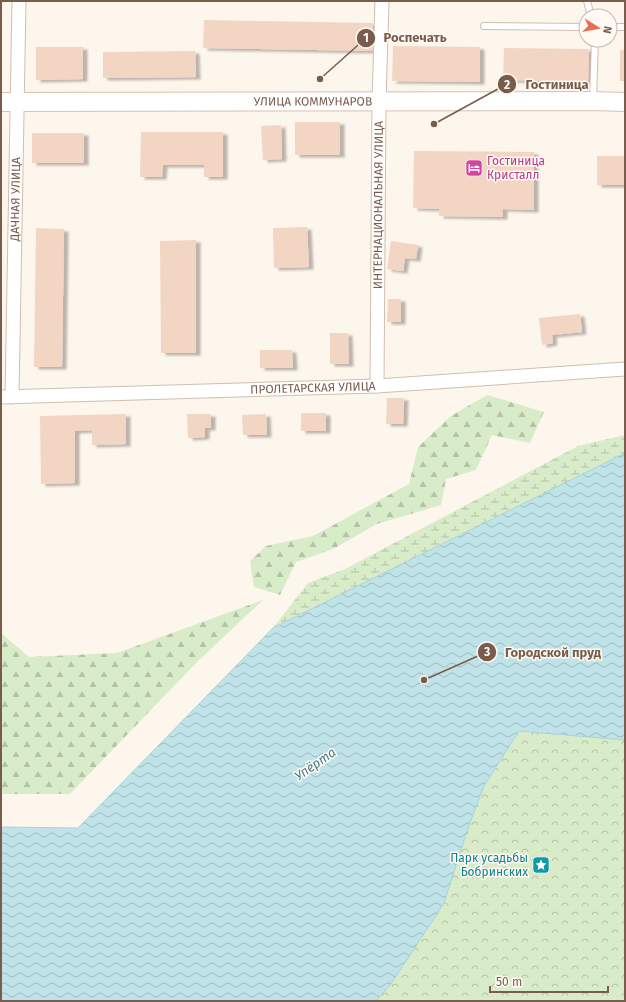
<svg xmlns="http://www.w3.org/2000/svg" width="626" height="1002" font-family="'Fira Sans',sans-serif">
	<defs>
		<pattern id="forest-firs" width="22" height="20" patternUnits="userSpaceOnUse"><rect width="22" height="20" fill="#d8ecc9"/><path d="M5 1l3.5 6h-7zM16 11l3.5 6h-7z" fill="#b4c2a5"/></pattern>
		<pattern id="wetland-marsh" width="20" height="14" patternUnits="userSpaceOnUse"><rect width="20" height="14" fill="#d8ecc9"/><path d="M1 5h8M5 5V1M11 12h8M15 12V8" fill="none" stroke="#b4c2a5"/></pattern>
		<pattern id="park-crowns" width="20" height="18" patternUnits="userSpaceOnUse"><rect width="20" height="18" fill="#d8ecc9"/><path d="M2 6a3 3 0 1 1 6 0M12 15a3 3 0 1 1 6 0" fill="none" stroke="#b4c2a5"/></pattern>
		<pattern id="water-waves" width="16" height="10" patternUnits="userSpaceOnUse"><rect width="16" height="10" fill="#bfe3e8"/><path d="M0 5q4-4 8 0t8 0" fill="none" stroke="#a0bbbe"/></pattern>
		<filter id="shadow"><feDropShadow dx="4.5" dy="2.5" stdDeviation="1" flood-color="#0004"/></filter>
	</defs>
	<rect width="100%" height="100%" fill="#fdf6ec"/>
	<path fill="url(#forest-firs)" d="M487,395l57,17 -14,31 -38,-8 -16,35 -30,9 -5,26 -64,19 -44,25 -37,13 -16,33 -26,-8 -4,-26 16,-15 47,-10 96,-52 9,-37 33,-31z
		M263,600l-66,62 -127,132h-69v-161l28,24 88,-4z"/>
	<path fill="url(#wetland-marsh)" d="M625,435v18l-352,175 35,-45 37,-14 233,-123z"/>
	<path fill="url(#park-crowns)" d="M519,731l106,9v261h-249l15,-17 53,-81 24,-75 16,-42z"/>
	<path fill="url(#water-waves)" stroke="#a5d3da" d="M625,453v287l-106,-9 -35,55 -16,42 -24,75 -53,81 -15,17h-375v-174l77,1 195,-200z"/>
	<path fill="#f3d5c3" filter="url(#shadow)" d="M204,20l169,3v28l-170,-3z
		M393,46l87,1v35l-88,-1z
		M36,47h47v32l-47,1z
		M504,48l85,1 -1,32 -85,-1z
		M620,50h5v31h-5z
		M195,51l1,26 -93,1v-26z
		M295,122h45v33h-45z
		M281,125l1,34 -19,1 -2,-34z
		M141,132h82v45h-19v-12h-41l-1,12h-22z
		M32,133h52v30h-52z
		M414,151l120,1v58l-31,-1v8l-64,-1v-7l-26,-1z
		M597,156h28v29h-28z
		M307,227l2,40 -35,1 -1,-40z
		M36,228l28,1 -2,138h-28z
		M196,240v113h-35l-1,-112z
		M391,241l27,4 -2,14 -11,-1 -2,13 -16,-2z
		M388,299h13v23h-14z
		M580,314l2,18 -30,3 1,8 -11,2 -3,-27z
		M330,333h18l1,31h-19z
		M260,350h32l1,18h-33z
		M387,398h17l-1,26h-17z
		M301,413h25v18h-25z
		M126,414v30l-34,1v-15l-17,1v52l-34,1 -1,-68z
		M187,414h24v14h-6v9l-17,1z
		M266,414l1,21h-24l-1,-20z"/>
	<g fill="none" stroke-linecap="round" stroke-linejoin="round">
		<defs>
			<path id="service" d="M587,1l4,15
				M484,26l102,1
				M610,27h15
				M593,100l2,-60"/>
			<g id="minor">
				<path id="s1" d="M377,386l2,-285 3,-100"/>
				<path id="s2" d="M1,397l376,-11 248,-17"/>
				<path id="s3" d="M12,397l7,-396"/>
			</g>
			<g id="secondary">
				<path id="s4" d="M1,102l592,-1 32,1"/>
			</g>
		</defs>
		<use href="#service" stroke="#d1beb0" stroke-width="8"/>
		<use href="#minor" stroke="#d1beb0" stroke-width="15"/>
		<use href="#secondary" stroke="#d6c0b0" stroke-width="20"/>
		<use href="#service" stroke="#fff" stroke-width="6"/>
		<use href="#minor" stroke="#fff" stroke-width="13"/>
		<use href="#secondary" stroke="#fff" stroke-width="18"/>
	</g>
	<defs>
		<symbol id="hotel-square" viewBox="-11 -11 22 22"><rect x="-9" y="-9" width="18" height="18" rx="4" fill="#d1479c" stroke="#fffaf3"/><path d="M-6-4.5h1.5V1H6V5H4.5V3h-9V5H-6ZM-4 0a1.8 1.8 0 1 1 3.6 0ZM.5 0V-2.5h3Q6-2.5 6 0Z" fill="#fff"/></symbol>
		<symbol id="sight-square" viewBox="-11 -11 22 22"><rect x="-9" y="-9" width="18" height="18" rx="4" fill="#0f9aa8" stroke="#fffaf3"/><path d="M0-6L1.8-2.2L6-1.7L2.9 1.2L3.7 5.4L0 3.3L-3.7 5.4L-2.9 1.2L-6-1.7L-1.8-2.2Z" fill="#fff"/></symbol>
	</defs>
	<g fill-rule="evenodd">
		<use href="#hotel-square" x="464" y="158" width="20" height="20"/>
		<use href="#sight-square" x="531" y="855" width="20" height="20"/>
	</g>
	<g text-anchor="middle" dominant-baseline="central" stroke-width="3" stroke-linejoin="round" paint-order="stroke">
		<g font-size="12" fill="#7a5c4d" stroke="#fffaf3">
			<text stroke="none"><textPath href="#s4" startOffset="312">УЛИЦА КОММУНАРОВ</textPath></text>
			<text stroke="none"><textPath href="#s3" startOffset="198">ДАЧНАЯ УЛИЦА</textPath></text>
			<text stroke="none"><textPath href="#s1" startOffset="181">ИНТЕРНАЦИОНАЛЬНАЯ УЛИЦА</textPath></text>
			<text stroke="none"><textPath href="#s2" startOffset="312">ПРОЛЕТАРСКАЯ УЛИЦА</textPath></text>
		</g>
		<g font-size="12" fill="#b23c85" stroke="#fffaf3" text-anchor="start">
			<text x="487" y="161">Гостиница<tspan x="487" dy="14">Кристалл</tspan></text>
		</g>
		<g font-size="12" fill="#0d838f" stroke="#fffaf3" text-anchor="end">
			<text x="528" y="858">Парк усадьбы<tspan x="528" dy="14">Бобринских</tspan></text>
		</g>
		<g font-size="13" font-style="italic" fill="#437c86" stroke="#fffaf3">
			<text transform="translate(315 764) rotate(-35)">Упёрта</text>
		</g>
	</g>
	<path fill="none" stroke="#7a5c4d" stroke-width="1.5" d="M320 79L366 38M434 124L507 84M424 680L487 652"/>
	<g fill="#7a5c4d" stroke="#fffaf3" stroke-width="1.5">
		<circle cx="320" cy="79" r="4"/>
		<circle cx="434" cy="124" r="4"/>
		<circle cx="424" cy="680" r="4"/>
		<circle cx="366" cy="38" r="10"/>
		<circle cx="507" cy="84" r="10"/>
		<circle cx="487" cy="652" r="10"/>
	</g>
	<g font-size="12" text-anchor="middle" font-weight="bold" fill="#fff">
		<text x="366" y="42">1</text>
		<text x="507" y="89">2</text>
		<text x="487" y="656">3</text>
	</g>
	<g font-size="13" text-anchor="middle" font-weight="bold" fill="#7a5c4d" stroke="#fffaf3" stroke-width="3" stroke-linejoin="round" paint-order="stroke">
		<text x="415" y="42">Роспечать</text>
		<text x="557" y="89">Гостиница</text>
		<text x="553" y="657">Городской пруд</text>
	</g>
	<rect width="626" height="1002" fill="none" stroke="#7a5c4d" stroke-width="4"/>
	<g transform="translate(598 28) rotate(101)"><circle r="19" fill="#fffaf3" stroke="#cabbb1"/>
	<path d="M0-3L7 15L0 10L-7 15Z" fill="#e76f51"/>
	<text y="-6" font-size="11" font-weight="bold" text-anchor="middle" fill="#7a5c4d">N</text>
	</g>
	<path d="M490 986v6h118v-6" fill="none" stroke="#7a5c4d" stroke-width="2"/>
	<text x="496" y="986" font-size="12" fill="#7a5c4d" stroke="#fffaf3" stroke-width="3" paint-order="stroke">50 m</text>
</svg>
